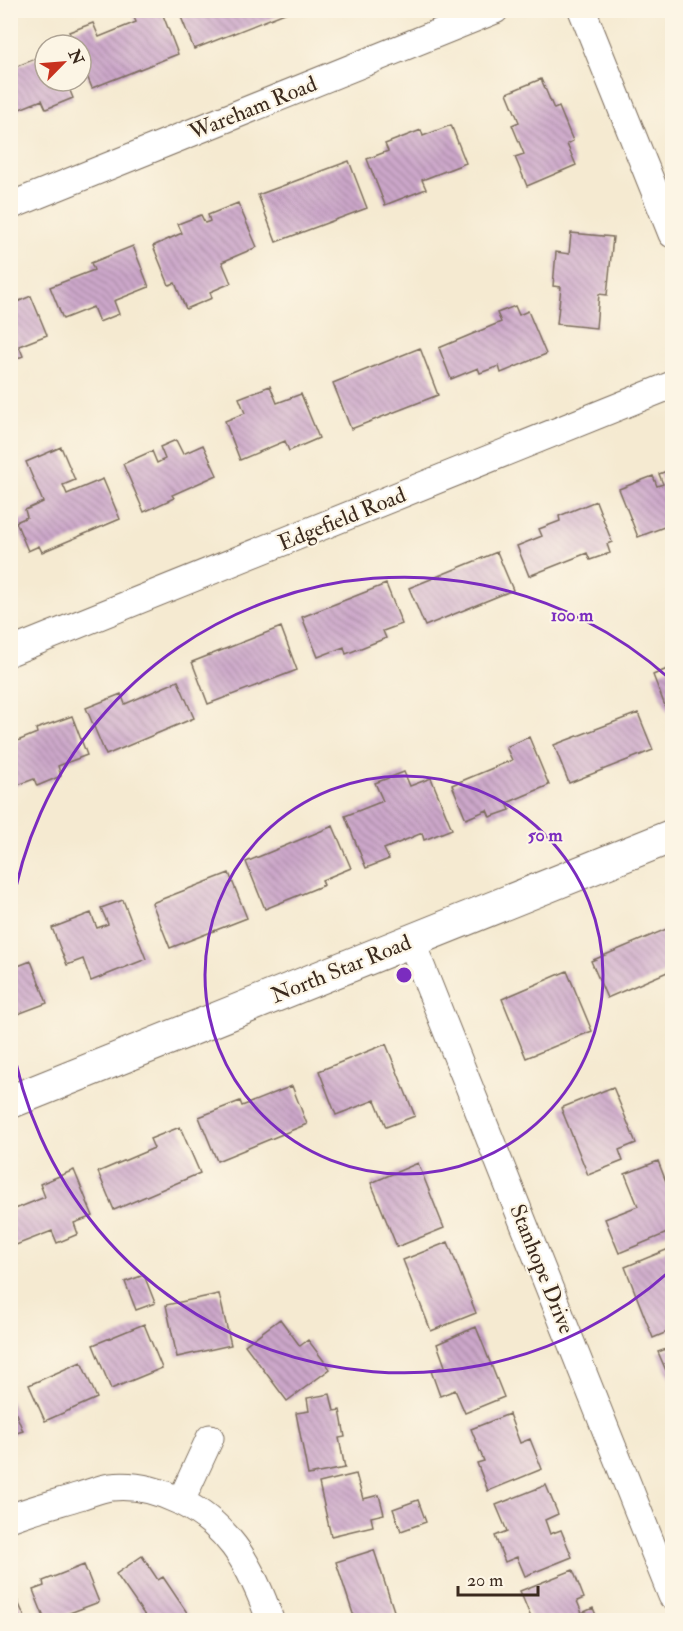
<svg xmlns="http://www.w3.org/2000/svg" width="683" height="1631" font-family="'IM FELL Double Pica',serif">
	<defs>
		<pattern id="building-back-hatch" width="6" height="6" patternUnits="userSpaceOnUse" patternTransform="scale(1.5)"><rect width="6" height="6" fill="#cca7ca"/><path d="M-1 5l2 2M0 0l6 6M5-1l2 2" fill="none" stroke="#a788a3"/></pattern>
	</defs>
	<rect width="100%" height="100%" fill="#fcf5e5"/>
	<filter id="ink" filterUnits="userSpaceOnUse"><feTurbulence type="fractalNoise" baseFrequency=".0167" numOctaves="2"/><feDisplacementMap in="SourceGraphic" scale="12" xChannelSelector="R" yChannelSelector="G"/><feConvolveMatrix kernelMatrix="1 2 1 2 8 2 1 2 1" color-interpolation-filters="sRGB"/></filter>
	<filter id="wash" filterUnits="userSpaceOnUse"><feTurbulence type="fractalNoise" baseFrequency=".008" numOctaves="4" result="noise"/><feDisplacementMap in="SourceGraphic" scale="24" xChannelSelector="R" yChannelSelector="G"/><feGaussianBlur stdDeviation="1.35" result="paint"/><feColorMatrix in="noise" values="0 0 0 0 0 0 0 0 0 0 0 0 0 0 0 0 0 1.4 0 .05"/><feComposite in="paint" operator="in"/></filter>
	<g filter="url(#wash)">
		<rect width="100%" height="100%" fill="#f5ead1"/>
		<g id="blocks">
			<path fill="url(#building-back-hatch)" d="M131,10h30l17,44 -86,34 -11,-27v-16h-6l-6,-13 24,-9 6,14 37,-15z
				M182,10h108v1l-96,38 -15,-37z
				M45,55v26h21l7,17 -27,11 -4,-9 -32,13v-44z
				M541,79l13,30 5,-2 14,34 -6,3 9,21 -49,21 -12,-29 9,-3 -12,-29 7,-3 -12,-29z
				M451,125l15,38 -44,17 4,9 -41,16 -18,-46 21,-8 -3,-7 36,-14 2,6z
				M349,161l18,47 -91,34 -18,-47z
				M238,203l19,44 -35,15 9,21 -21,9 2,6 -26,11 -11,-26 -6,2 -16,-39 29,-13 -4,-9 23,-9 4,8 5,-2 -2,-6z
				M571,233l42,4 -6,58 -8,-1 -3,34 -39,-4 4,-37 -8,-1 3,-34 13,2z
				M133,246l16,41 -35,14 5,13 -20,8 -6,-15 -30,12 -13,-32 44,-17 -3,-7z
				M31,296l16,39 -28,11 4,10 -13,5v-56z
				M515,306l4,9 9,-4 18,43 -45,19 -2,-7 -19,7 -2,-5 -27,11 -12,-31 62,-26 -4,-9z
				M420,348l18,47 -87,34 -18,-46z
				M270,386l7,17 24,-9 18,44 -30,13 -4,-10 -45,19 -15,-39 20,-8 -6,-15z
				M176,440l7,14 20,-9 14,30 -45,20 2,3 -30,14 -21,-48 29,-13 5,12 8,-4 -5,-12z
				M61,447l14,33 -12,5 4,9 36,-15 17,40 -78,33 -3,-6 -11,5 -12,-29 11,-5 -2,-7 18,-8 -17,-40z
				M672,469v55l-34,13 -19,-48 34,-13 4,10 6,-2 -4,-10z
				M596,501l16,41 -5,2 3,9 -20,7 -3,-7 -58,23 -12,-30 25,-10 -3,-7 21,-8 -1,-5z
				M497,552l16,38 -88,36 -16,-38z
				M386,584l16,40 -19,7 3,7 -40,16 -2,-7 -26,10 -16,-40z
				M281,627l16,43 -89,34 -16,-42z
				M672,667v42l-5,2 -14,-36z
				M178,681l16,37 -88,37 -20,-47 35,-14 4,10z
				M638,713l15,37 -84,33 -15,-38z
				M72,716l15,39 -29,11 3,10 -24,10 -3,-7 -24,9v-44l27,-11 -1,-4z
				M529,737l20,48 -42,18 3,7 -20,7 -3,-7 -21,9 -14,-34 60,-25 -6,-13z
				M404,772l6,14 21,-8 21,51 -28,11 -2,-7 -38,16 5,10 -23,9 -21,-52 38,-15 -8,-18z
				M333,826l18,42 -29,12 2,5 -59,24 -19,-47z
				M229,873l18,45 -77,30 -18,-45z
				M123,900l23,59 -55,22 -8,-22 -16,6 -15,-37 39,-15 6,15 11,-4 -7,-16z
				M671,927l1,43 -65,28 -16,-37z
				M31,961l16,42 -37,14v-48z
				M567,971l25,60 -66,27 -24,-59z
				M386,1044l29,72 -29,11 -11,-27 -39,15 -17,-44z
				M292,1086l15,38 -90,37 -18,-44 41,-16 2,5z
				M613,1087l23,56 -17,7 4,11 -35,14 -27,-67z
				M180,1127l20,46 -86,37 -16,-38 56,-24 -4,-9z
				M658,1161l14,36v34l-53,22 -14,-34 33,-13 -13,-32z
				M418,1163l26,65 -47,19 -26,-64z
				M74,1170l19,46 -19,7 4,11 -21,9 -5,-12 -41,16 -1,-36 35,-14 -5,-13z
				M448,1242l28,71 -45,18 -28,-71z
				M671,1248l1,5v77l-19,8 -28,-71z
				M144,1275l11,28 -19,7 -11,-28z
				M219,1294l12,51 -54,12 -11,-52z
				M280,1319l20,27 8,-6 22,29 -43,32 -42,-56z
				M144,1324l18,44 -51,21 -18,-44z
				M476,1327l28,70 -39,16 -10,-23 -15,6 -9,-25 14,-5 -8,-22z
				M672,1347v35h-1l-13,-30z
				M81,1362l16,36 -52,23 -16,-36z
				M330,1394l4,17 6,-1 5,27 -6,1 6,30 -37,7 -12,-62 13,-2 -2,-13z
				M10,1399l13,32 -13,4z
				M509,1414l11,29 10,-4 12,30 -54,22 -11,-28 7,-2 -13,-32z
				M356,1474l7,25 16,-4 5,19 -13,3 2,9 -42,10 -12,-53z
				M546,1485l12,29 -13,6 5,14 11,-4 11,27 -47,19 -8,-19 -12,5 -10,-26 12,-5 -11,-26z
				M418,1500l8,22 -25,9 -8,-22z
				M374,1550l21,64 -22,6h-18l-19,-58z
				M142,1556l16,24 5,-3 29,43h-44l-32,-46z
				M84,1565l15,37 -48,18h-6l-12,-30 11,-4 -1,-5z
				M573,1570l11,28 -7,3 5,12 11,-5 5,12h-66l-12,-29z
				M14,1593l12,27h-16v-26z"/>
		</g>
	</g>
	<g filter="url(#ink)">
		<use href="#blocks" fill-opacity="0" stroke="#7c6d5d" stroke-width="1.5"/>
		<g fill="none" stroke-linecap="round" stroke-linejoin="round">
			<defs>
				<path id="minor" d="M582,10l90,224
					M10,206l485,-196
					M10,652l662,-267
					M411,941l261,655
					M181,1501l29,-63
					M10,1518c23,-9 47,-15 70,-22 10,-3 21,-8 31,-9 46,-5 96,23 123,59 15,20 29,52 36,74"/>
				<path id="tertiary" d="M10,1102l662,-266"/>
			</defs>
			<use href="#minor" stroke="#7c6d5d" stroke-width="29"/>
			<use href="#tertiary" stroke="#7c6d5d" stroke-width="35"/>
			<use href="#minor" stroke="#fff" stroke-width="27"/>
			<use href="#tertiary" stroke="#fff" stroke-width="33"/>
		</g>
	</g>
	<g fill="none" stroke="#7b2cbf" stroke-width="3">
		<circle cx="404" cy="975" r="199"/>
		<path d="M670 1271A398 398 0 0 1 11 1037M11 913A398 398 0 0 1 670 679"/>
	</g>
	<g text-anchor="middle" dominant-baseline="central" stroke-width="4.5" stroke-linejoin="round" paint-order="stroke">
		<g font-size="22" fill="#3b2a1e" stroke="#fcf5e5">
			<text transform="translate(253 108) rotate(-22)">Wareham Road</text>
			<text transform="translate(342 519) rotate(-22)">Edgefield Road</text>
			<text transform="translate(341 969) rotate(-22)">North Star Road</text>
			<text transform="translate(542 1269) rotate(68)">Stanhope Drive</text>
		</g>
	</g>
	<circle cx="404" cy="975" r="9" fill="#7b2cbf" stroke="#fcf5e5" stroke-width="3"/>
	<g font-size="18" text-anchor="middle" font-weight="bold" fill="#7b2cbf" stroke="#fcf5e5" stroke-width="4.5" stroke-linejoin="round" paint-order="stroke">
		<text x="572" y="621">100 m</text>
		<text x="545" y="841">50 m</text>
	</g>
	<rect width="683" height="1631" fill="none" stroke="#fcf5e5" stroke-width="36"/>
	<g transform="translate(63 63) rotate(65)"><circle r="28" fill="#fcf5e5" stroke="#afa495" stroke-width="1.5"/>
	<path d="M0-4.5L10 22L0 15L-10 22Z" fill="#c8321e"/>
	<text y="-9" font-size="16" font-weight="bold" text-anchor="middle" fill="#3b2a1e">N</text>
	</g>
	<path d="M458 1586v9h80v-9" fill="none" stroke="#3b2a1e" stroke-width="3"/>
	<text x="467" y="1586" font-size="18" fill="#3b2a1e" stroke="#fcf5e5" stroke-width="4.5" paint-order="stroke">20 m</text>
</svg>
